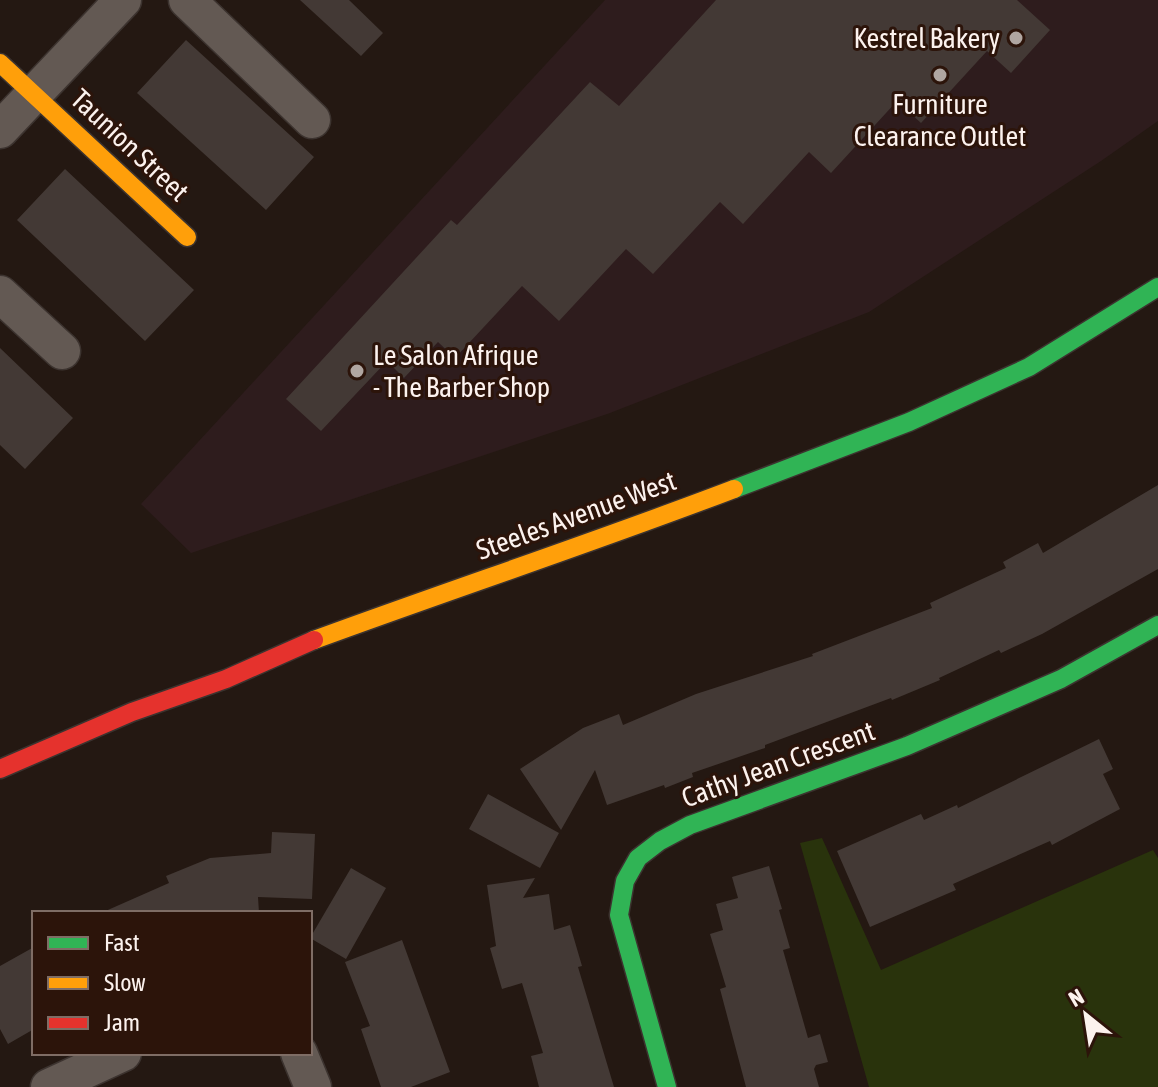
<svg xmlns="http://www.w3.org/2000/svg" width="1158" height="1087" font-family="'Asap Condensed',sans-serif">
	<rect width="100%" height="100%" fill="#241812"/>
	<path fill="#2e1c1d" d="M605,0h553v121l-57,40 -232,151 -259,101 -419,140 -50,-49z"/>
	<path fill="#29330c" d="M822,838l59,132 272,-120 5,8v229h-289l-69,-244z"/>
	<path fill="#433935" d="M300,0h49l34,33 -22,23z
		M716,0h301l33,30 -39,43 -24,-22 -66,72 -24,-22 -66,72 -22,-21 -66,72 -23,-22 -67,72 -27,-25 -67,72 -37,-35 -67,72 -17,-16 -34,36 -17,-17 -66,70 -35,-32 165,-179 6,5 133,-143 29,24z
		M186,40l128,117 -48,53 -129,-117z
		M65,169l129,121 -49,51 -128,-121z
		M0,348l73,70 -48,51 -25,-24z
		M1158,485v84l-116,65 -41,19 -2,-3 -60,28 1,2 -48,20 -1,-2 -126,47v3l-73,25 1,4 -28,11 -1,-3 -57,20 -12,-35 -34,60 -41,-61 63,-41 36,-14 4,11 73,-31 117,-38 -1,-2 120,-46 -2,-5 76,-35 -3,-6 35,-19 5,10z
		M1099,739l14,30 -10,5 17,35 -68,36 -2,-4 -97,43 3,6 -86,37 -33,-76 84,-37 3,6 33,-15 1,3z
		M488,794l71,39 -19,35 -71,-39z
		M272,832l43,2 -3,65 -54,-2 1,16h-158l68,-30 -3,-7 44,-18 61,-5z
		M769,866l13,43 -3,1 11,38 -7,2 25,88 12,-4 8,28 -12,3 -2,4 5,18h-73l-26,-98 6,-2 -16,-53 13,-4 -7,-26 22,-6 -6,-21z
		M351,868l35,20 -40,71 -36,-21z
		M535,878l-12,20 26,-4 5,36 16,-5 12,41 -4,1 36,120h-75l-8,-31 12,-3 -21,-70 -20,6 -12,-41 6,-2 -9,-61z
		M402,940l48,132 -39,15h-30l-20,-58 9,-3 -25,-64z
		M34,947v82l-26,15 -8,-15v-63z"/>
	<g fill="none" stroke-linecap="round" stroke-linejoin="round">
		<defs>
			<path id="street" d="M187,0l125,120
				M0,130l123,-130
				M0,294l62,57
				M299,1053l14,34
				M49,1087l74,-34"/>
			<path id="fast" d="M734,489l175,-67 120,-55 129,-80
				M667,1087l-48,-172 6,-34 13,-23 22,-17 30,-16 217,-79 154,-67 97,-54"/>
			<path id="slow" d="M0,63l187,174
				M314,640c139,-51 281,-98 420,-151"/>
			<path id="jam" d="M0,769l132,-57 94,-33 88,-39"/>
		</defs>
		<use href="#street" stroke="#3c332f" stroke-width="39"/>
		<use href="#fast" stroke="#3c332f" stroke-width="21"/>
		<use href="#slow" stroke="#3c332f" stroke-width="21"/>
		<use href="#jam" stroke="#3c332f" stroke-width="21"/>
		<use href="#street" stroke="#635953" stroke-width="36"/>
		<use href="#fast" stroke="#30b455" stroke-width="18"/>
		<use href="#slow" stroke="#ff9f0a" stroke-width="18"/>
		<use href="#jam" stroke="#e5322d" stroke-width="18"/>
	</g>
	<g fill="#b0a6a1" stroke="#2c140a" stroke-width="3">
		<circle cx="1016" cy="38" r="8"/>
		<circle cx="940" cy="75" r="8"/>
		<circle cx="357" cy="371" r="8"/>
	</g>
	<g text-anchor="middle" dominant-baseline="central" stroke-width="6" stroke-linejoin="round" paint-order="stroke">
		<g font-size="28" fill="#fcf2ee" stroke="#2c140a" text-anchor="end">
			<text x="1000" y="38">Kestrel Bakery</text>
			<text x="940" y="104" text-anchor="middle">Furniture<tspan x="940" dy="32">Clearance Outlet</tspan></text>
			<text x="373" y="355" text-anchor="start">Le Salon Afrique<tspan x="373" dy="32">- The Barber Shop</tspan></text>
		</g>
		<g font-size="28" fill="#fcf2ee" stroke="#2c140a">
			<text transform="translate(130 145) rotate(43)">Taunion Street</text>
			<text transform="translate(576 515) rotate(-20)">Steeles Avenue West</text>
			<text transform="translate(778 764) rotate(-20)">Cathy Jean Crescent</text>
		</g>
	</g>
	<rect x="32" y="911" width="280" height="144" fill="#2c140a" stroke="#7f6d65" stroke-width="2"/>
	<rect x="48" y="937" width="40" height="12" fill="#30b455" stroke="#7f6d65" stroke-width="2"/>
	<text x="104" y="951" font-size="24" fill="#fcf2ee">Fast</text>
	<rect x="48" y="977" width="40" height="12" fill="#ff9f0a" stroke="#7f6d65" stroke-width="2"/>
	<text x="104" y="991" font-size="24" fill="#fcf2ee">Slow</text>
	<rect x="48" y="1017" width="40" height="12" fill="#e5322d" stroke="#7f6d65" stroke-width="2"/>
	<text x="104" y="1031" font-size="24" fill="#fcf2ee">Jam</text>
	<g transform="translate(1086 1015) rotate(330)" stroke="#2c140a" stroke-width="6" paint-order="stroke">
	<path d="M0-6L14 30L0 20L-14 30Z" fill="#fcf2ee"/>
	<text y="-12" font-size="22" font-weight="bold" text-anchor="middle" fill="#fcf2ee">N</text>
	</g>
</svg>
